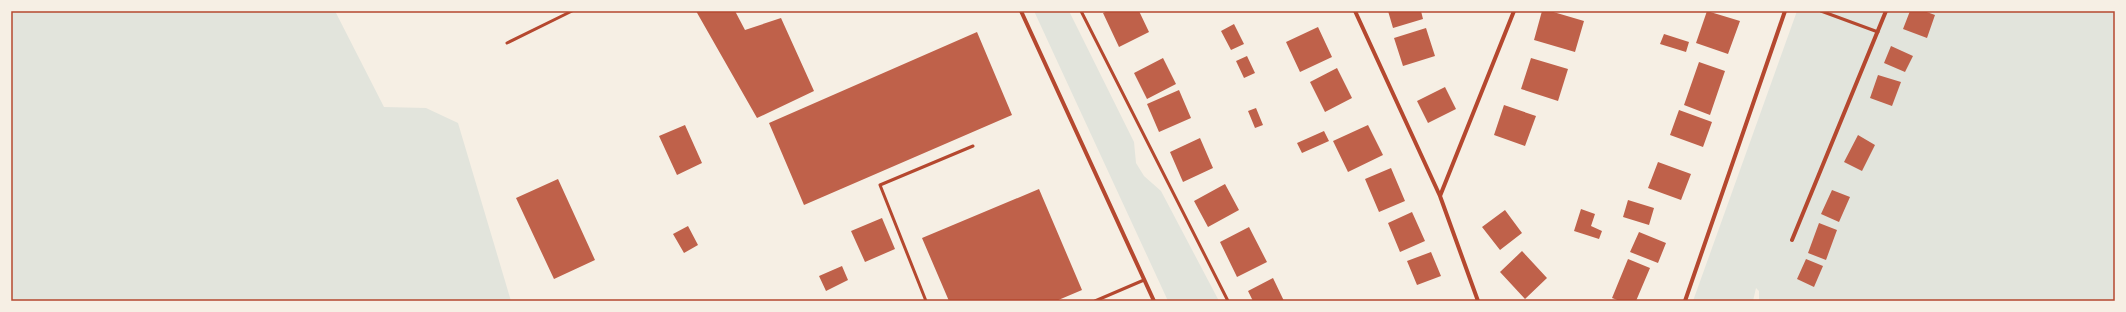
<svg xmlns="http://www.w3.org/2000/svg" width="2126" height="312" font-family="Raleway,sans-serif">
	<rect width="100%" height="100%" fill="#f6efe4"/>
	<path fill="#e2e4dc" d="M11,11h324l49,96 42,1 32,15 53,178h-500z
		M1034,11h35l65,131 2,21 8,13 17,15 58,110h-51z
		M1797,11h318v290h-356v-10l-3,-3 -3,13h-60z"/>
	<path fill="#bf614a" d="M696,11h39l10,19 36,-12 33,73 -57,27z
		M1108,11h31l10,21 -30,15 -16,-34z
		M1388,11h33l2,8 -30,9z
		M1542,11h8l34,10 -9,31 -41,-12z
		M1707,11l33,10 -12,33 -32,-11z
		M1910,11h14l11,4 -8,23 -24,-9z
		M1234,24l10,20 -13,6 -10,-19z
		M1318,27l14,30 -32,15 -14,-30z
		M1426,28l9,28 -32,10 -9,-28z
		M977,32l35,83 -208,90 -35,-82z
		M1664,34l25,8 -3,10 -26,-8z
		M1891,46l22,10 -8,16 -21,-9z
		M1247,56l8,17 -11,5 -8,-17z
		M1163,58l13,26 -29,15 -13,-26z
		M1531,58l37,11 -10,32 -37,-12z
		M1699,62l26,9 -15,44 -26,-10z
		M1337,68l15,30 -27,14 -15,-30z
		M1878,75l23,7 -9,24 -22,-8z
		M1445,87l11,22 -28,14 -11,-22z
		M1179,90l12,28 -32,14 -12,-28z
		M1504,105l32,11 -11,30 -31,-11z
		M1256,108l7,17 -8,3 -7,-17z
		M1679,110l33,12 -9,25 -33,-12z
		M685,125l17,38 -25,12 -18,-39z
		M1368,125l15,30 -35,17 -15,-31z
		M1324,131l5,10 -27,12 -5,-10z
		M1858,135l17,10 -13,26 -18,-9z
		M1200,138l13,30 -30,14 -13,-30z
		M1658,162l33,12 -10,26 -33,-12z
		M1391,168l14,33 -26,11 -14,-33z
		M558,179l37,81 -41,19 -38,-81z
		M1225,184l14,26 -31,17 -14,-26z
		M1039,189l43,101 -26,11h-107l-27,-63z
		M1832,190l18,7 -11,25 -18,-8z
		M1628,200l26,8 -5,17 -26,-8z
		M1581,209l14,5 -4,12 11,5 -3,8 -25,-8z
		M1505,210l17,23 -22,17 -18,-23z
		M1412,212l13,29 -25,11 -12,-29z
		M882,218l13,31 -30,13 -14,-31z
		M1819,223l18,7 -11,30 -18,-7z
		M688,226l10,19 -14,8 -11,-19z
		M1249,227l18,35 -30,15 -17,-35z
		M1639,232l27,11 -8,20 -28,-11z
		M1522,251l25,27 -22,21 -25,-27z
		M1431,252l10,24 -24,9 -10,-24z
		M1628,259l22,9 -14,33h-16l-8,-3z
		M1806,259l17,7 -9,21 -17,-8z
		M842,266l6,14 -22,11 -7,-15z
		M1273,278l11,23h-31l-5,-10z"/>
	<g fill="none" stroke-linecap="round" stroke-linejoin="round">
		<path stroke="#b5482f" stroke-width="3" d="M1081,11l147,290
			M1821,11l57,21
			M507,43l65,-32
			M926,301l-46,-116 93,-39
			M1095,301l49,-21"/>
		<path stroke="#b5482f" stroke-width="4" d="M1021,11l133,290
			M1355,11l85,185 38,105
			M1440,196l74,-185
			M1792,240l94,-229
			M1685,301l100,-290"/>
	</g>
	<rect width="2126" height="312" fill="none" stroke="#f6efe4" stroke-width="24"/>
	<rect x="12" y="12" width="2102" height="288" fill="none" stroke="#b5482f" stroke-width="1.5"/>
</svg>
